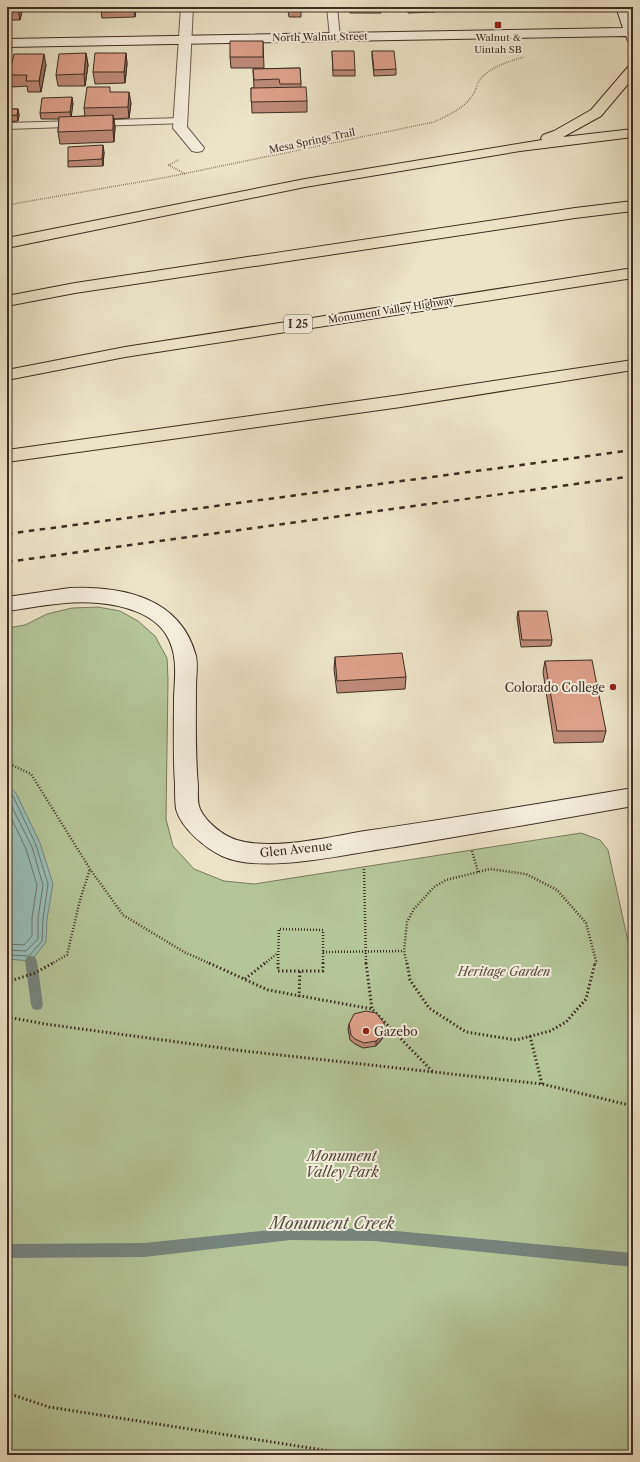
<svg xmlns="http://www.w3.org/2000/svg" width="640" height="1462" font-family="'Libre Caslon Text',serif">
	<rect width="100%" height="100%" fill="#ece4c7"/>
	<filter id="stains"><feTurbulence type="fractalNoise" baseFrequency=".005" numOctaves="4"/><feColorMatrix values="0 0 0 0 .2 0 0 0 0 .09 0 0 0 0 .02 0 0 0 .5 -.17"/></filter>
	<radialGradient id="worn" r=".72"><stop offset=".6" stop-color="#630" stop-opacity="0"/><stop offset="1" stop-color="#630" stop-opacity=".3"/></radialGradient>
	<path fill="#b4c598" stroke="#797a5d" d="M98,607l22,4 18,10 17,15 12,22 1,21 -2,140 7,27 21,23 30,12 30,3 327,-51 19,7 8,10 25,114v491h-626v-827l18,-3 22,-11 25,-6z"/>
	<path fill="#99beba" stroke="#75847d" d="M7,785l9,8 24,50 13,41 -6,35 -1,23 -15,19 -24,-2z"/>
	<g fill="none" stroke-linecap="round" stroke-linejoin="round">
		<path stroke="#6c766e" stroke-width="1" d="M7,790l6,6 23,49 12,39 -5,35 -1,22 -13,15 -22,-1
			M7,797l25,50 11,38 -5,33v21l-12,12 -19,-1
			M7,809l19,40 11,36 -5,33v18l-8,9 -17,-1"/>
		<path fill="#75847d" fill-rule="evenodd" d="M31,956l4,1 2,4 6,44 -2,4 -4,1 -4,-1 -2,-4 -6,-44 2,-4z
			M290,1228l84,1 259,24v14l-259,-26 -84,-1 -146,17 -137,1v-14l137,-1z"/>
		<defs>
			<path id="lane" d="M327,7h10l3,30 -1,2 -4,1 -5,-3z
				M181,118l4,1 2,2 -2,2 -178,6v-6z"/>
			<path id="street" d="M181,7h12l-6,120 17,21 -2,3 -5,1 -5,-1 -19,-23z"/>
			<path id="secondary" d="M616,7h12l5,13v22l-5,-1 -2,-5 -619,11v-8l616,-11z
				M70,588c53,-2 111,10 126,68 2,9 0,21 0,31 0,33 -1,66 2,99 0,7 -1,16 2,23 6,13 23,27 37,31 35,11 92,-3 128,-9 90,-13 179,-28 268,-43v18c-79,14 -159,28 -238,41 -45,6 -132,28 -173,9 -17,-8 -41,-28 -46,-47 -1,-8 -1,-17 -1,-25 -2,-29 -1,-58 -1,-87 1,-21 4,-42 -7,-61 -13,-23 -45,-31 -69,-33 -31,-3 -61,4 -91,8v-14z"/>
			<path id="highway" d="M633,66v12l-32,38 -38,21 70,-8v8l-113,14 -215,36 -298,61v-10l298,-59 237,-39 -1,-2 2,-3 11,-4 37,-21 37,-43z
				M633,201v10l-58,7 -500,75 -68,13v-10l68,-13 500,-75z
				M633,268v10l-508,79 -118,23v-10l118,-23z
				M633,360v10l-232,37 -394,55v-12l394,-55z"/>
		</defs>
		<use href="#lane" stroke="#6a5c4b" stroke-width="2"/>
		<use href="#street" stroke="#6a5c4b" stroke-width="2"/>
		<use href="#secondary" stroke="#3e2e22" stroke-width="2"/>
		<use href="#highway" stroke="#3e2e22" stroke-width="2"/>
		<path stroke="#3e2e22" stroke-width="1.5" stroke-dasharray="0.5 1.5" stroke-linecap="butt" d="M178,160l-9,5 16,9
			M7,205l161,-28 266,-55c15,-7 31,-14 40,-29 3,-5 3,-11 8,-16 11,-11 28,-16 42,-20"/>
		<path stroke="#3e2e22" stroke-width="2.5" stroke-dasharray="1 2" stroke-linecap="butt" d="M7,763l24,11 59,95 33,46 61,37 27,12
			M472,851l6,21
			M364,869l2,95
			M323,952l81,-1
			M51,964l16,-9 13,-55 10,-31
			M264,964l14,-11
			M278,964l1,-35 44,1v34
			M407,964l-3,-13 3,-29 7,-13 20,-22 12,-7 44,-11 36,5 31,16 29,33 10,38 -1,3"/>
		<path stroke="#3e2e22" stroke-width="3" stroke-dasharray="1.5 2.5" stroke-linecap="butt" d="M209,963l59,27 104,19 61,63
			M278,963v8h45v-8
			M366,963l6,46
			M407,963l3,17 19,28 37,24 50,8 34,-9 16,-9 20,-23 9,-36
			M245,979l20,-16
			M7,982l28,-9 18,-10
			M299,997l1,-27
			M7,1017l38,7 199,27 298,33 91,22
			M530,1036l12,48
			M7,1393l42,14 306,48"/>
		<use href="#lane" fill="#f3eddb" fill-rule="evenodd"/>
		<use href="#street" fill="#f3eddb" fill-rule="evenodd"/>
		<use href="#secondary" fill="#f3eddb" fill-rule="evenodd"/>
		<use href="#highway" fill="#ece4c7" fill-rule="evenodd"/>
		<path stroke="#3e2e22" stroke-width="2.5" stroke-dasharray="5.5 5.5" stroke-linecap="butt" d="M7,534l626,-84
			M7,562l626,-86"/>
	</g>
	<path fill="#bd8a77" stroke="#3e2e22" d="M7,7h16l-3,13h-13z
		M102,7h34l-1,10 -33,1 -1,-6z
		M262,7h39v10h-12l-1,-6h-26z
		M349,7h32v6h-31z
		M407,7h28v5l-27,1z
		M450,7h31l-1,4h-30z
		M493,7h32l-1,3h-30z
		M538,7h33l-1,3h-31z
		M263,41l1,27h-33l-1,-11z
		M332,51l23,19v6h-22z
		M372,51l24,18v6l-22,1 -2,-19z
		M86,53l2,12 -3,21h-27l-2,-11z
		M126,53l1,11 -2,19 -30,1 -2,-12z
		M46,65l-5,27h-13l-1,-6 -15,1 -3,-12z
		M300,68l1,19 6,14v11l-55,1 -1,-25h3l-1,-19z
		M111,92l20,11 -2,15 -15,1 1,8 -1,15 -54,2 -2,-12 1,-13h-18l-1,-6 33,-10 -2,14 14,-1 -1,-8z
		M7,109h11l1,6 -1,6 -11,1z
		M104,152l-1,14 -35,1v-6z
		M518,611l34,29 -1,6 -30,1 -4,-29z
		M335,657l71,20 -1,12 -68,4 -3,-24z
		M545,661l61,70 -3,11 -49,1 -11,-71z
		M384,1023l-2,16 -6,7 -13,2 -8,-4 -5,-4 -2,-11 1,-5z"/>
	<path fill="#9a7161" stroke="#3e2e22" d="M19,7h4l-3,13 -2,-11z
		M134,7h2l-1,10 -1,-6z
		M86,53l2,12 -3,21 -1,-12z
		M126,53l1,11 -2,19 -1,-11z
		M44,54l2,11 -5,27 -2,-11z
		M129,92l2,11 -2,15 -1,-11z
		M72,97l1,6 -2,15 -1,-6z
		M18,109l1,6 -1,6 -1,-6z
		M113,115l2,12 -1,15 -1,-12z
		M103,145l1,7 -1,14 -1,-7z
		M383,1034l-1,5 -6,7v-5z"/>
	<path fill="#dca18a" stroke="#3e2e22" d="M7,7h12l-1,2h-11z
		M102,7h32v4l-33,1z
		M230,41h33v16h-33z
		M332,51h22l1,19h-22z
		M372,51h22l2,18 -22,1z
		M86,53l-2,21 -28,1 3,-21z
		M95,53h31l-2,19h-31z
		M14,54h30l-5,27h-13l1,-6h-18z
		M300,68l1,16h-21l-1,-5 -25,1 -1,-11z
		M87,87h23v5h19l-1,15 -44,1z
		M306,87l1,14 -56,1v-14z
		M72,97l-2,15 -30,1 2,-15z
		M7,109h11l-1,6 -10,1z
		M113,115v15l-55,2 1,-15z
		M103,145l-1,14 -34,2v-14z
		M518,611h29l5,29h-30z
		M402,653l4,24 -69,4 -2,-24z
		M592,660l14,71h-49l-12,-70z
		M366,1011l10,2 8,10 -1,11 -7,7 -12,2 -9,-4 -4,-4 -2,-11 5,-10z"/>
	<g fill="#8f2418" stroke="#f3eddb" stroke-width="1.5">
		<rect x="494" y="21" width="8" height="8" rx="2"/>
		<circle cx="613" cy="687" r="4"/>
		<circle cx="366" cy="1031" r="4"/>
	</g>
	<g text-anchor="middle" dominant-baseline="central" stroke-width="4" stroke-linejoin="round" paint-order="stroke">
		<g font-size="10" fill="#3e2e22" stroke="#f3eddb">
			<text transform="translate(320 37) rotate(-1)">North Walnut Street</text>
			<text transform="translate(312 141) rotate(-12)">Mesa Springs Trail</text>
			<text transform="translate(391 310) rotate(-9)">Monument Valley Highway</text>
		</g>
		<g font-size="10" fill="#3e2e22" stroke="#f3eddb">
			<text x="498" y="37">Walnut &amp;<tspan x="498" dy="12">Uintah SB</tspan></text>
		</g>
		<rect fill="#f3eddb" stroke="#74675a" stroke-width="1" x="284" y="315" width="28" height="18" rx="3"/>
		<g font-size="11" font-weight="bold" fill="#3e2e22">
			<text x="298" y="324">I 25</text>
		</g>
		<g font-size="12" fill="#3e2e22" stroke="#f3eddb" text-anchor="end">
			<text x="605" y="687">Colorado College</text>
			<text x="374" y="1031" text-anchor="start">Gazebo</text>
		</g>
		<g font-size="12" fill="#3e2e22" stroke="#f3eddb">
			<text transform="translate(296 849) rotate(-6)">Glen Avenue</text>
		</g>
		<g font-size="12" font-style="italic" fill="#564c3a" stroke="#f3eddb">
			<text x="504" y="971">Heritage Garden</text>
		</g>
		<g font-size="14" font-style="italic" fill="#564c3a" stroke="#f3eddb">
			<text x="342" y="1156">Monument<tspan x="342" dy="16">Valley Park</tspan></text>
		</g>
		<g font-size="16" font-style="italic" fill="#555248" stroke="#f3eddb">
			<text x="332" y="1223">Monument Creek</text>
		</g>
	</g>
	<rect width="640" height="1462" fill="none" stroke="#ece4c7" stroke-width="24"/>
	<rect x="8" y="8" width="624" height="1446" fill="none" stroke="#3e2e22" stroke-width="2"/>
	<rect x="12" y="12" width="616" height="1438" fill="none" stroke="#3e2e22"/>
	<rect width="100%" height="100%" filter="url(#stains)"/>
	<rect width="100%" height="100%" fill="url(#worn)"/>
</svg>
